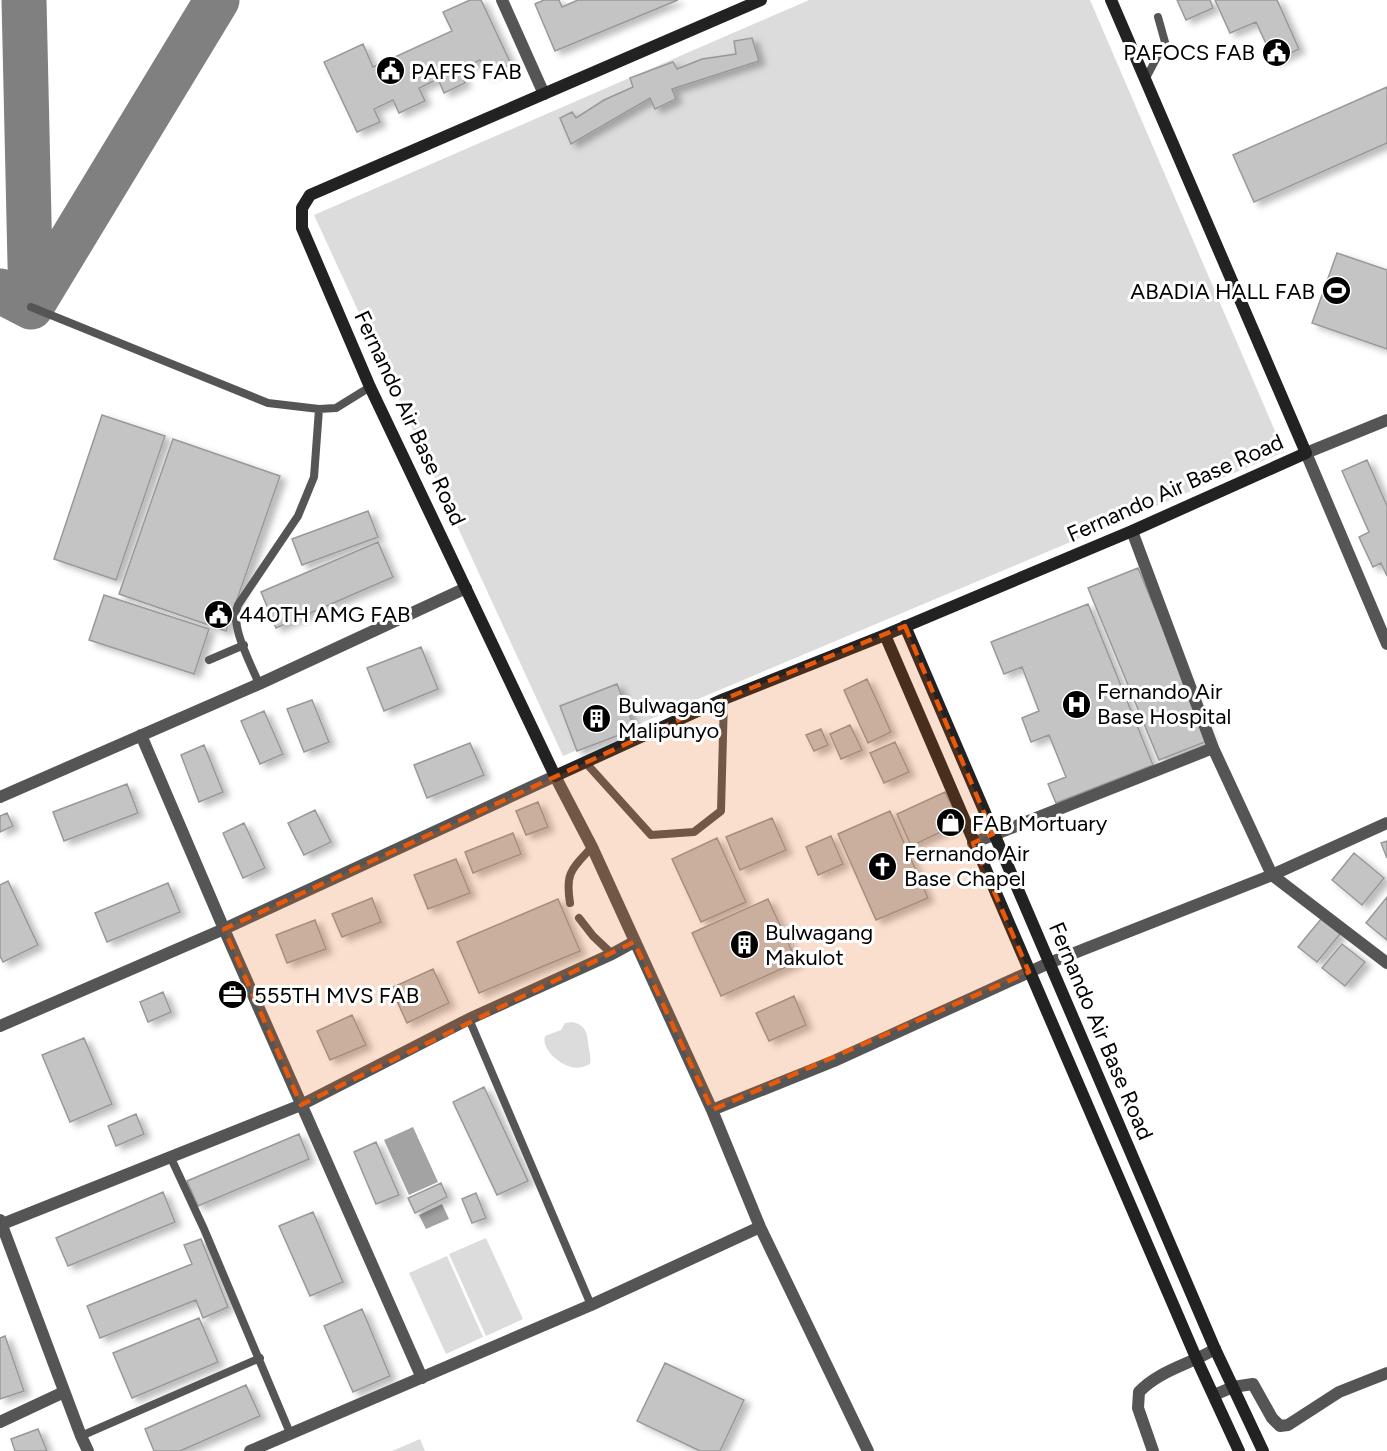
<svg xmlns="http://www.w3.org/2000/svg" width="1387" height="1451" font-family="Figtree,sans-serif">
	<defs>
		<filter id="shadow"><feDropShadow dx="6" dy="4" stdDeviation="3" flood-color="#0004"/></filter>
	</defs>
	<rect width="100%" height="100%" fill="#fff"/>
	<path fill="#dcdcdc" d="M809,0h281l194,452 -721,304 -249,-541z
		M572,1022c16,3 15,14 17,27 1,7 2,9 1,15 -6,3 -13,5 -19,3 -12,-3 -30,-18 -26,-31l16,-6 4,-7z
		M486,1238l37,81 -37,17 -37,-82z
		M447,1256l36,81 -37,17 -37,-81z
		M420,1439l5,12h-33z"/>
	<path fill="#a3a3a3" d="M413,1127l25,55 -29,13 -25,-55z
		M442,1204l7,15 -23,10 -7,-14z"/>
	<g fill="none" stroke-linecap="round" stroke-linejoin="round">
		<path stroke="#808080" stroke-width="45" d="M0,291l31,16 -7,-307
			M31,307l186,-307"/>
	</g>
	<path fill="#c4c4c4" stroke="#999" stroke-width="1.5" filter="url(#shadow)" d="M470,0h11l30,64 -24,11 -7,-15 -21,10 6,13 -21,10 -6,-14 -19,9 6,13 -26,12 -6,-13 -19,9 6,13 -23,10 -33,-70 39,-18 10,23 79,-36 -9,-19z
		M544,0h15l3,7 16,-7h100l-123,51 -20,-47z
		M1177,0h33l3,8 -27,12z
		M1215,0h62l22,49 -25,12 -18,-39 -26,11z
		M752,38l7,23 -87,28 4,10 -21,10 -5,-11 -79,46 -11,-26 12,-6 4,6 28,-18 29,-13 -3,-9 43,-16 4,7 25,-10 34,-5 -2,-13z
		M1387,87v56l-133,59 -21,-47z
		M1337,253l50,17v79l-75,-26z
		M102,415l63,21 -49,144 -62,-21z
		M173,439l107,37 -54,155 -107,-37z
		M1367,460l20,46v70l-6,-13 -8,4 -14,-30 10,-5 -27,-61z
		M368,511l10,26 -76,28 -10,-26z
		M378,542l15,35 -117,51 -15,-36z
		M1138,568l72,172 -51,20 -71,-172z
		M104,595l105,34 -15,45 -105,-34z
		M1088,604l65,161 -97,38 -8,-19 18,-7 -17,-42 -18,7 -9,-24 17,-7 -17,-44 -18,7 -13,-32z
		M421,647l17,42 -54,22 -17,-43z
		M867,679l24,53 -23,11 -24,-53z
		M617,684l18,45 -58,22 -17,-45z
		M312,700l17,42 -25,10 -17,-43z
		M264,711l19,43 -23,10 -19,-43z
		M850,725l12,25 -21,9 -11,-25z
		M821,729l7,16 -14,6 -8,-16z
		M895,742l14,30 -25,11 -14,-30z
		M470,743l14,32 -57,23 -13,-33z
		M204,745l19,47 -24,10 -18,-47z
		M127,784l11,29 -74,28 -11,-29z
		M945,792l15,31 -49,23 -14,-32z
		M538,802l10,25 -22,8 -10,-24z
		M315,810l16,32 -27,13 -16,-32z
		M890,811l38,87 -52,22 -38,-86z
		M7,813l6,13 -13,6v-16z
		M772,818l14,32 -46,20 -14,-33z
		M244,823l21,45 -22,10 -20,-45z
		M513,833l8,21 -48,19 -8,-21z
		M831,836l12,28 -25,11 -12,-28z
		M717,838l29,64 -45,20 -29,-63z
		M1387,841v17l-6,-15z
		M1354,853l30,25 -22,27 -30,-25z
		M456,859l14,34 -42,16 -14,-34z
		M8,881l30,64 -35,17 -3,-6v-71z
		M168,883l12,29 -73,30 -12,-29z
		M1387,897v43l-21,-17z
		M372,898l9,24 -39,15 -10,-23z
		M558,899l22,52 -101,42 -22,-51z
		M768,899l29,63 -76,34 -29,-63z
		M1321,919l19,15 -23,28 -19,-15z
		M315,920l11,29 -39,14 -11,-28z
		M1342,944l23,18 -20,24 -23,-18z
		M433,969l16,34 -42,20 -16,-35z
		M163,992l8,20 -23,10 -8,-20z
		M794,996l12,29 -37,16 -13,-28z
		M352,1015l14,30 -36,15 -13,-29z
		M84,1038l28,66 -42,18 -28,-67z
		M484,1087l44,94 -31,14 -44,-93z
		M136,1114l8,20 -28,12 -8,-20z
		M299,1134l10,25 -111,47 -11,-25z
		M376,1142l23,53 -23,9 -22,-52z
		M441,1183l6,14 -32,16 -7,-15z
		M163,1192l12,30 -107,44 -12,-28z
		M476,1193l10,25 -14,5 -10,-24z
		M313,1212l30,70 -33,14 -31,-70z
		M201,1239l27,68 -25,11 -7,-18 -96,38 -13,-32 105,-42 -8,-19z
		M362,1309l28,67 -37,16 -29,-66z
		M199,1318l19,44 -86,36 -19,-45z
		M5,1336l19,55 -24,8v-61z
		M665,1363l79,37 -24,51h-20l-63,-30z
		M246,1385l14,31 -80,35h-26l-9,-22z
		M38,1429l9,22h-32l-4,-12z"/>
	<g fill="none" stroke-linecap="round" stroke-linejoin="round">
		<path stroke="#555" stroke-width="8" d="M1145,80l20,-38 -7,-25
			M31,307l237,96 51,6 17,-1 34,-21
			M209,660l35,-15
			M259,684c-8,-20 -30,-59 -21,-79l60,-89 16,-39 5,-68
			M586,763l65,72 43,-3 27,-21 3,-112
			M570,903c-5,-31 2,-34 22,-56
			M579,918l14,18 19,18
			M469,1019l122,286
			M170,1156l34,73 86,204
			M81,1436l179,-78"/>
		<path stroke="#555" stroke-width="12" d="M502,0l42,94
			M1387,420l-81,33 81,191
			M1132,531l81,217 59,127 115,88
			M141,735l83,194 198,449
			M0,797l259,-113 207,-96
			M973,843l240,-95
			M0,1026l224,-97 331,-153 37,71 120,263 48,117 108,224
			M712,1110l122,-49 215,-98 223,-88 115,-52
			M0,1220l81,216 7,15
			M0,1225l301,-120 168,-86 143,-65 22,-12
			M1214,1395l19,-8 20,-3 19,34 8,8 8,-1 51,-33 48,-19
			M0,1422l64,-30
			M250,1451l341,-146 169,-78
			M1153,1451l-15,-43 1,-16c21,-22 50,-27 76,-43"/>
		<path stroke="#222" stroke-width="12" d="M761,0l-451,195 -8,13v20l68,159 185,389 169,-77 161,-64 247,-104 174,-78 -195,-453
			M905,626l310,723 48,102
			M885,635l312,725 42,91"/>
	</g>
	<path fill="#e8590c" fill-opacity="0.2" stroke="#e8590c" stroke-width="4.5" stroke-dasharray="12 8" stroke-linejoin="round" d="M905,626l88,208 -20,9 56,129 -317,138 -78,-168 -333,163 -77,-176 500,-230z"/>
	<defs>
		<symbol id="civic-disc" viewBox="-11 -11 22 22"><circle r="9.5" fill="#000" stroke="#fff"/><path d="M-.6-6.5H3V-4.5H.6V-3L4-1V1h2V6H-6V1h2V-1L-.6-3ZM-1.2 2.5V6h2.4V2.5Z" fill="#fff"/></symbol>
		<symbol id="stadium-disc" viewBox="-11 -11 22 22"><circle r="9.5" fill="#000" stroke="#fff"/><path d="M0-5a6.5 5 0 1 0 0 10a6.5 5 0 1 0 0-10ZM-3.5-1.8h7v3.6h-7Z" fill="#fff"/></symbol>
		<symbol id="hospital-disc" viewBox="-11 -11 22 22"><circle r="9.5" fill="#000" stroke="#fff"/><path d="M-5-5h3v3.5h4V-5h3V5h-3V1.5h-4V5h-3Z" fill="#fff"/></symbol>
		<symbol id="building-disc" viewBox="-11 -11 22 22"><circle r="9.5" fill="#000" stroke="#fff"/><path d="M-4-6H4V6H1V3H-1V6H-4ZM-2.5-4.3h1.7v1.8h-1.7ZM.8-4.3h1.7v1.8H.8ZM-2.5-1h1.7V.8h-1.7ZM.8-1h1.7V.8H.8Z" fill="#fff"/></symbol>
		<symbol id="shop-disc" viewBox="-11 -11 22 22"><circle r="9.5" fill="#000" stroke="#fff"/><path d="M-5-2.5h2.3a2.7 3.5 0 0 1 5.4 0H5L5.5 6h-11ZM-1.5-2.5h3a1.5 2.3 0 0 0-3 0Z" fill="#fff"/></symbol>
		<symbol id="church-disc" viewBox="-11 -11 22 22"><circle r="9.5" fill="#000" stroke="#fff"/><path d="M-1.2-6h2.4v3.5h3.3v2.4h-3.3V6h-2.4V-.1h-3.3v-2.4h3.3Z" fill="#fff"/></symbol>
		<symbol id="office-disc" viewBox="-11 -11 22 22"><circle r="9.5" fill="#000" stroke="#fff"/><path d="M-6-3h4V-5.5h4V-3h4V5H-6ZM-1-4.5V-3h2v-1.5ZM-6 0V1H6V0Z" fill="#fff"/></symbol>
	</defs>
	<g fill-rule="evenodd">
		<use href="#civic-disc" x="1260" y="36" width="33" height="33"/>
		<use href="#civic-disc" x="374" y="54" width="33" height="33"/>
		<use href="#stadium-disc" x="1320" y="274" width="33" height="33"/>
		<use href="#civic-disc" x="202" y="598" width="33" height="33"/>
		<use href="#hospital-disc" x="1060" y="688" width="33" height="33"/>
		<use href="#building-disc" x="580" y="702" width="33" height="33"/>
		<use href="#shop-disc" x="934" y="806" width="33" height="33"/>
		<use href="#church-disc" x="866" y="850" width="33" height="33"/>
		<use href="#building-disc" x="728" y="928" width="33" height="33"/>
		<use href="#office-disc" x="216" y="978" width="33" height="33"/>
	</g>
	<g text-anchor="middle" dominant-baseline="central" stroke-width="6" stroke-linejoin="round" paint-order="stroke">
		<g font-size="22" fill="#000" stroke="#fff" text-anchor="start">
			<text x="1255" y="52" text-anchor="end">PAFOCS FAB</text>
			<text x="411" y="71">PAFFS FAB</text>
			<text x="1315" y="291" text-anchor="end">ABADIA HALL FAB</text>
			<text x="239" y="614">440TH AMG FAB</text>
			<text x="1097" y="691">Fernando Air<tspan x="1097" dy="25">Base Hospital</tspan></text>
			<text x="618" y="705">Bulwagang<tspan x="618" dy="25">Malipunyo</tspan></text>
			<text x="972" y="823">FAB Mortuary</text>
			<text x="904" y="853">Fernando Air<tspan x="904" dy="25">Base Chapel</tspan></text>
			<text x="765" y="932">Bulwagang<tspan x="765" dy="25">Makulot</tspan></text>
			<text x="254" y="995">555TH MVS FAB</text>
		</g>
		<g font-size="22" fill="#000" stroke="#fff">
			<text transform="translate(410 418) rotate(65)">Fernando Air Base Road</text>
			<text transform="translate(1175 488) rotate(-24)">Fernando Air Base Road</text>
			<text transform="translate(1101 1031) rotate(67)">Fernando Air Base Road</text>
		</g>
	</g>
</svg>
